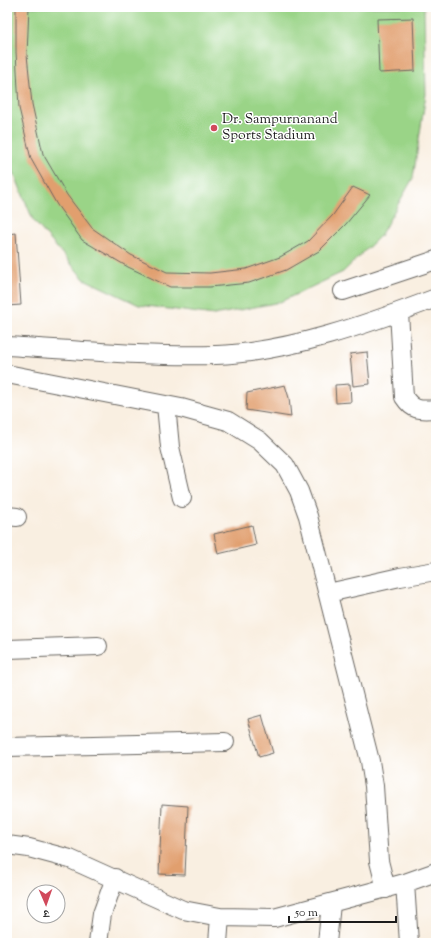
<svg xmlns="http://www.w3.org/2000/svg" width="443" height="950" font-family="'Sorts Mill Goudy','Noto Serif Devanagari',serif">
	<rect width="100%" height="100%" fill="#fff"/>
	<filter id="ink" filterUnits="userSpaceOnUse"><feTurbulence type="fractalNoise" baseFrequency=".025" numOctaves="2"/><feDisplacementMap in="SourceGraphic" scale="8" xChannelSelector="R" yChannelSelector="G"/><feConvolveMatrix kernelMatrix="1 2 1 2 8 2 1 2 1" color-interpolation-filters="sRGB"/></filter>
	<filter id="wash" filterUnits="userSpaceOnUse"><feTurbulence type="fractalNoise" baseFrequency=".012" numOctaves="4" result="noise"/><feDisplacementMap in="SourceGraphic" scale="16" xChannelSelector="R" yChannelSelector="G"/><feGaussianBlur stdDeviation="0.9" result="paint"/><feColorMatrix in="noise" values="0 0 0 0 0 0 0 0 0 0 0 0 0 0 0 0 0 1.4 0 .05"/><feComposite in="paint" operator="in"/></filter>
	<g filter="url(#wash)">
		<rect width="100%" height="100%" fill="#f9efe1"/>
		<path fill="#9ad487" stroke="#5b7852" d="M7,7h417l2,87 -13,84 -33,58 -37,36 -63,30 -66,13 -75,-10 -55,-26 -51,-59 -23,-57h-3z"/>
		<g id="blocks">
			<path fill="#e19f6e" d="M16,7h13l-2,48 5,49 11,50 24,41 25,33 39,27 36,17 43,1 36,-4 34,-12 28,-16 25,-26 20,-28 17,8 -24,29 -27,27 -33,19 -37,13 -39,4h-40l-42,-20 -46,-27 -25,-35 -26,-46 -12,-51 -3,-56z
				M413,18l2,53 -36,2 -2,-54z
				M434,202h2v11h-1z
				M16,233l5,72 -14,1v-72z
				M367,352l3,32 -17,2 -3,-32z
				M350,384l1,18 -15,1 -1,-18z
				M285,385l4,13 2,19 -45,-7 1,-17z
				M252,525l4,20 -38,9 -4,-20z
				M262,715l11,38 -14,4 -11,-38z
				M162,804l26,2 -3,69 -26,-1z"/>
		</g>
	</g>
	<g filter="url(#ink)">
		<use href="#blocks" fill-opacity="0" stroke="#696661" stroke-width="1"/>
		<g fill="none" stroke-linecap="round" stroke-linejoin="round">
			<defs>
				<path id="minor" d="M343,291l93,-31
					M399,312l5,85c9,14 16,13 32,12
					M7,346c69,4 140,11 209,9 73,-3 152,-31 220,-57
					M7,374l174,34 47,13 32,20 25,24 14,26 9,25 62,245 4,25 5,75 7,28
					M166,405l4,42 12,51
					M7,516l10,1
					M328,593l72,-16 36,-6
					M7,649l91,-3
					M7,747l218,-5
					M7,845l22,3 41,11 113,51 37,7 54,1 131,-35 31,-11
					M405,883l4,60
					M98,943l4,-29 13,-36
					M218,943l2,-26
					M327,943l4,-39"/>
			</defs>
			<use href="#minor" stroke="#696661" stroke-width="20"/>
			<use href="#minor" stroke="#fff" stroke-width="18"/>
		</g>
	</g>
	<circle fill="#d1495b" stroke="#fff" stroke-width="1.5" cx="214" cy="128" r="4"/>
	<g text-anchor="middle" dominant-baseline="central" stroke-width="3" stroke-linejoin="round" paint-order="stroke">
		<g font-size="14" fill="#1c1c1c" stroke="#fff" text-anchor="start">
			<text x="222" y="120">Dr. Sampurnanand<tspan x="222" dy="16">Sports Stadium</tspan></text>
		</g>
	</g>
	<rect width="443" height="950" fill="none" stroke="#fff" stroke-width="24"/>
	<g transform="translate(46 904) rotate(178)"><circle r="19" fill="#ffffff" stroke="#a4a4a4"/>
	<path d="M0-3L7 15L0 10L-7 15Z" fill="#d1495b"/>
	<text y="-6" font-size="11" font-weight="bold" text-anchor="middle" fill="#1c1c1c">उ</text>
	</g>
	<path d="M289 916v6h107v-6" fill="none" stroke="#1c1c1c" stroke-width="2"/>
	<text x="295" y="916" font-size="12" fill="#1c1c1c" stroke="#ffffff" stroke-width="3" paint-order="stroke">50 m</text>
</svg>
